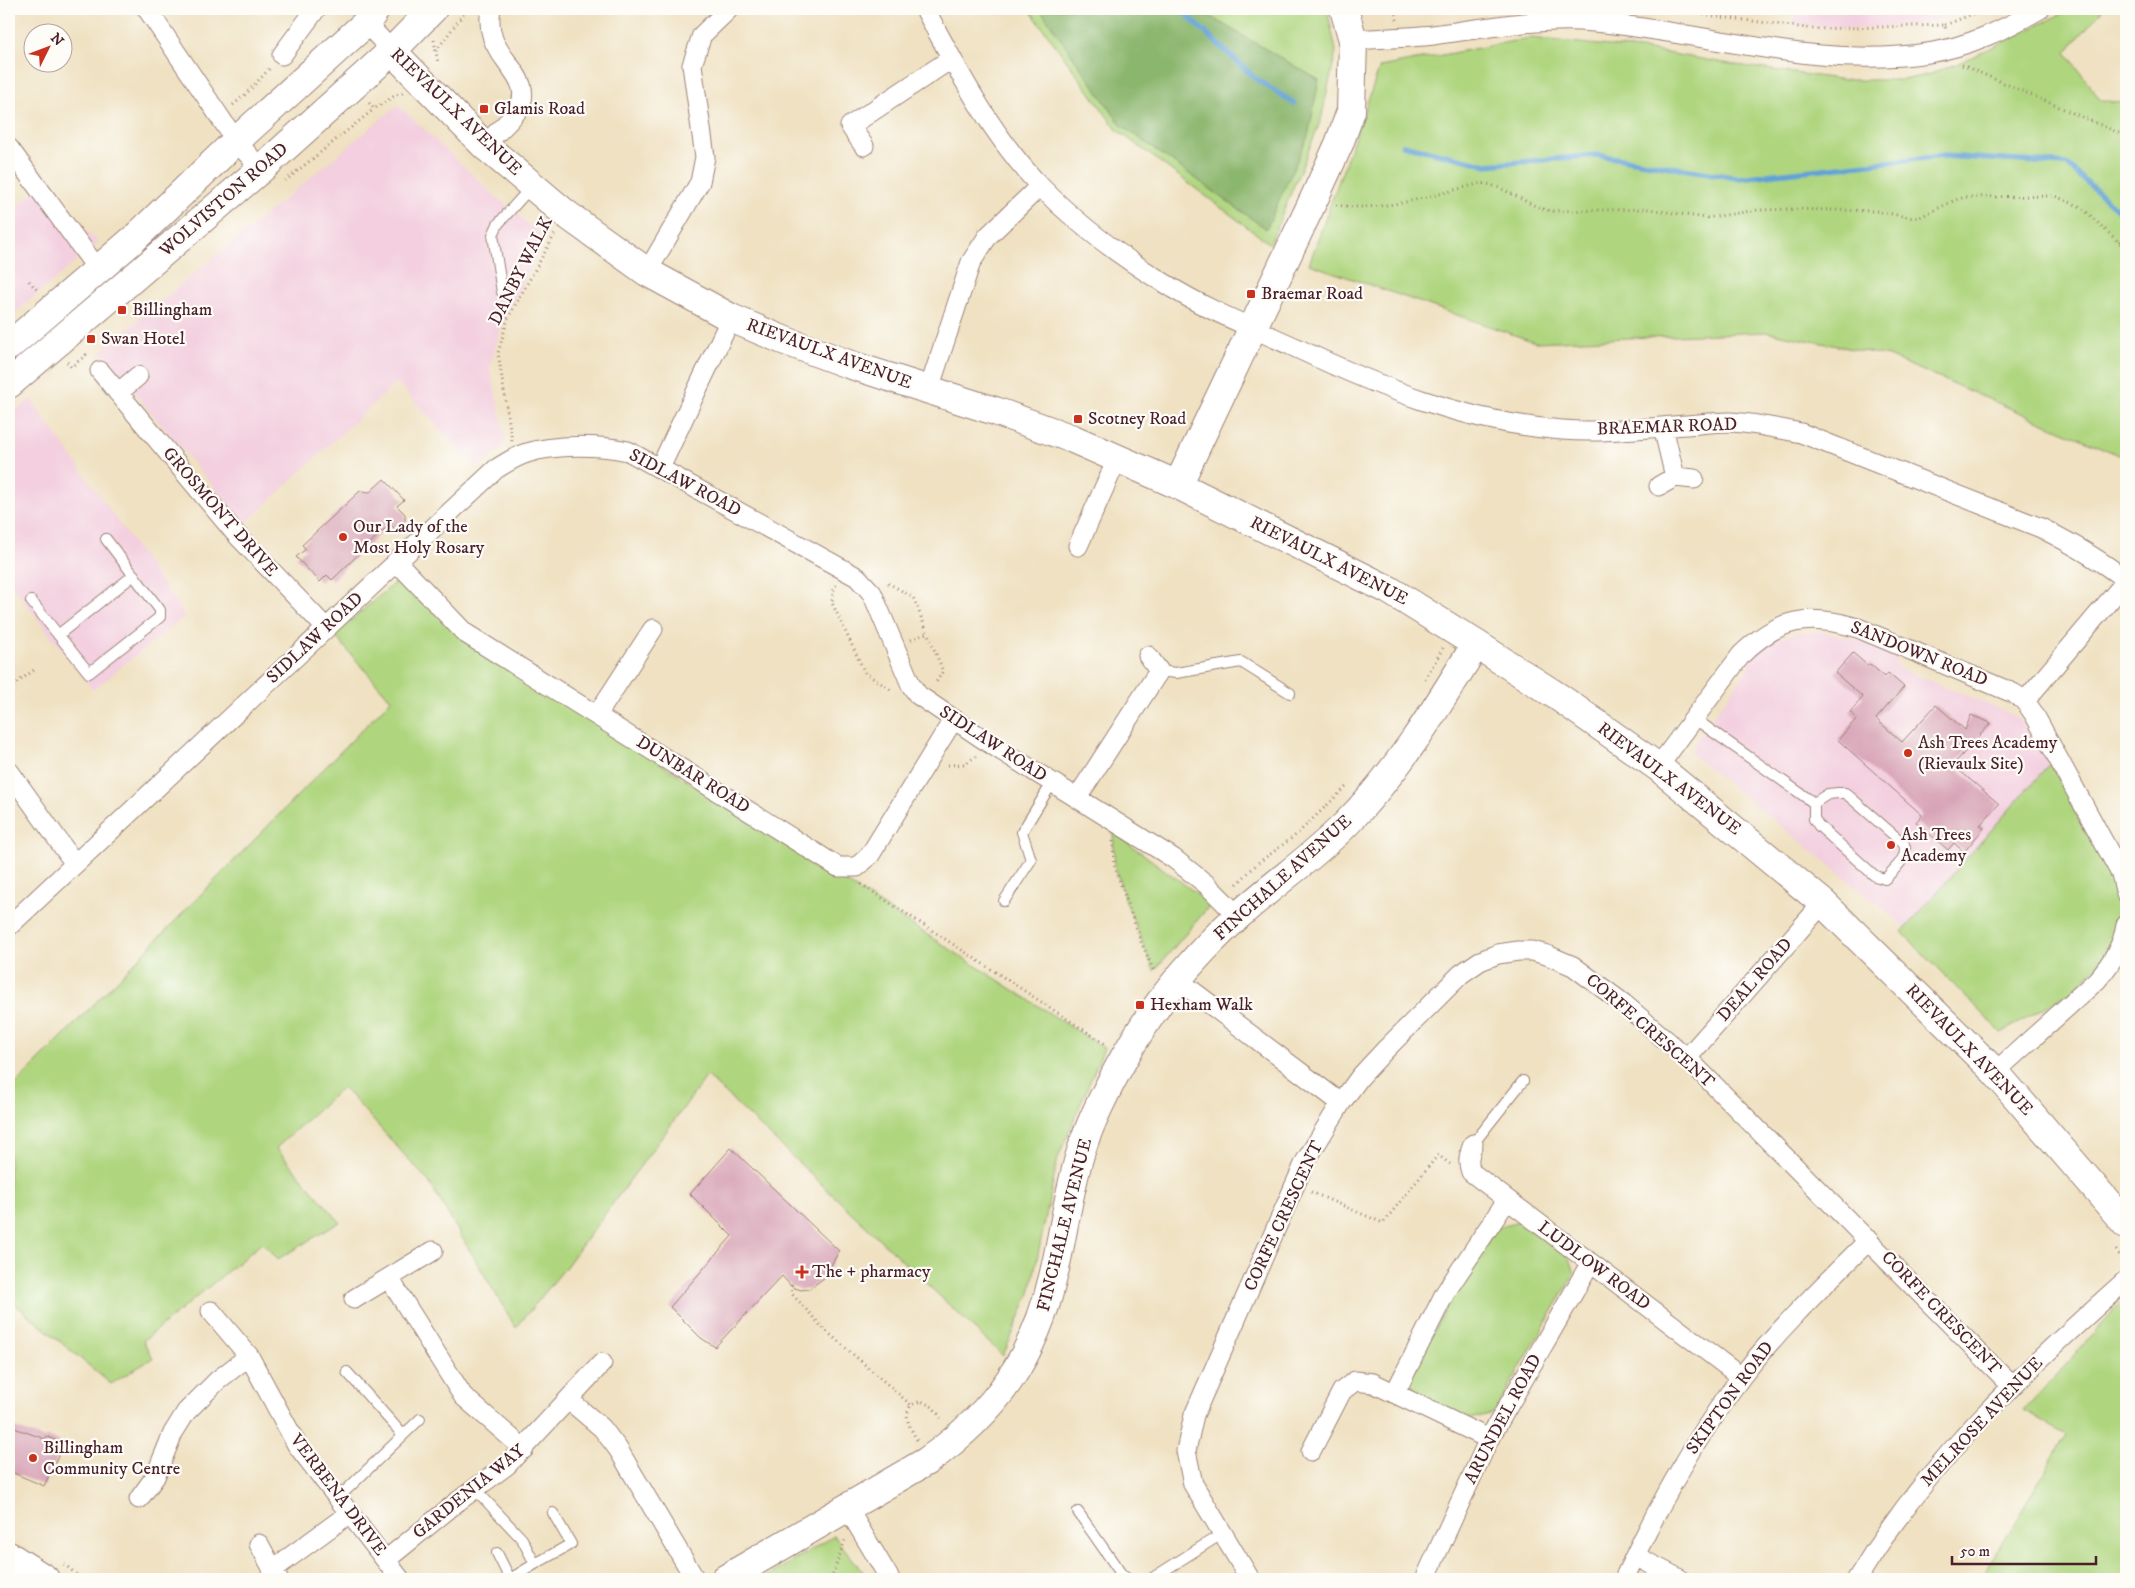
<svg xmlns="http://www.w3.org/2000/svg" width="2135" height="1588" font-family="'IM FELL DW Pica',serif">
	<rect width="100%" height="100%" fill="#fdfcf7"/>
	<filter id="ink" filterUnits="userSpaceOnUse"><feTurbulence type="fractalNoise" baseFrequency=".02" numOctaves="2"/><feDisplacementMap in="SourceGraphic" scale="10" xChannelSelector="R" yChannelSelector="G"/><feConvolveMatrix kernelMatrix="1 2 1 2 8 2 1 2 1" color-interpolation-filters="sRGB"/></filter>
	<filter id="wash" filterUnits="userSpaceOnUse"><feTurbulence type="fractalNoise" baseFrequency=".0096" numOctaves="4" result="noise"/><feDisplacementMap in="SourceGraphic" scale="20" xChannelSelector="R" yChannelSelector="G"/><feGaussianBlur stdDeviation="1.12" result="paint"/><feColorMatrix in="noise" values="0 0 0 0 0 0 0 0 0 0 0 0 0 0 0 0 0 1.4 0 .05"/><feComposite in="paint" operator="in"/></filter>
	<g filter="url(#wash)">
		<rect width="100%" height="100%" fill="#efe1c1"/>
		<path fill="#f3cfdf" d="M1797,9h180l-37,11 -23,4 -62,5 -62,-5z
			M398,105l97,91 50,42 -44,89 -11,41 15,67 -1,11 -28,23 -79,-87 -152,142 -145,-172z
			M36,191l63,51 -90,76v-106z
			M31,399l154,217 -92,74 -84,-108v-166z
			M1800,632h24l43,10 30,11 -1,14 118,48 25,27 11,21 -144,164 -216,-174 6,-12 55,-77 -3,-3 11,-12 18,-10z"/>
		<path fill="#afd57e" stroke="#7c7a54" d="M1029,9h298l9,42 -15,69 -51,124 -153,-114z
			M2072,9h31l-37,43 35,49 25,1v356l-238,-102 -122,-24 -231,10 -226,-78 71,-197 150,-29 119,12 87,15 110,15h57l28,-6 28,-11z
			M399,579l64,58 641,411 -46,110 -28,135 -27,63 -296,-280 -142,192 -49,60 -87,-146 -86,-95 -67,61 64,74 -62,37 -16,-16 -119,98 10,17 -42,26 -102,-85v-208l382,-391 -57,-65z
			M2050,763l64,122 4,30 -2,22 -21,33 -24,22 -70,41 -99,-101z
			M1113,832l98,72 -57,67 -28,-69 -11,-35z
			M1519,1222l50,36 5,16 -80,139 -28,7 -50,-24 -6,-18 38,-74 48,-76z
			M2126,1298v281h-144l84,-144 -42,-25z
			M834,1536l35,43h-106z"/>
		<path fill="#8bb66d" stroke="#6a6a4c" d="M1040,9h157l122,71 -11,56 -42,93 -145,-104z"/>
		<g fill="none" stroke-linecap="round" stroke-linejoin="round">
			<path stroke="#62a2d5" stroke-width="5.5" d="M1180,9l76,70 38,24
				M1403,145l84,20 110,-10 142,23 204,-22 123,8 60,53"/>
		</g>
		<g id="blocks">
			<path fill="#d8a4b7" d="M384,479l20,21 -7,6 8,8v7l-9,9 -6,-6 -58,56 -5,-5 -7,7 -24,-25 10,-8 -4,-4 58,-54 10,1z
				M1853,653l15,13 2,-2 15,13 3,-4 16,14 -28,32 26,23 34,-37 29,25 6,-15 20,8 -38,42 46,39 -19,21 4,3 -20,24 -10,-9 -6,7 -32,-28 6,-7 -84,-75 19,-22 -7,-6 13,-15 -28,-24z
				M731,1148l108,103 -15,27 -15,11 -8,1 -9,-3 -10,-11 -67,71 -14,-9 -31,-31 62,-71 -42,-42z
				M9,1426l36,13 1,-3 18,8 -20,42 -35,-15z"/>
		</g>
	</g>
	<g filter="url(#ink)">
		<use href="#blocks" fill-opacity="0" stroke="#9c8076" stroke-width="1"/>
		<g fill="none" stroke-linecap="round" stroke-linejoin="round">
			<defs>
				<path id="lane" d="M502,292l-9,-57 5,-11 34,-38
					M31,601l58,72 71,-56v-7l-54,-71
					M58,635l76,-60
					M1159,671l17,2 65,-11 49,31
					M1695,719l119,84
					M1838,793h7l5,4 54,47c5,14 -10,25 -19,35l-10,-3 -56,-50 -5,-7v-16l14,-9z
					M1004,901l27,-41 -9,-28 30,-49
					M1473,1144l50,-63
					M347,1372l56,63
					M475,1489l47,50 13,25 36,-20 -18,-31
					M338,1498l82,-79
					M1078,1512l44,63 6,4
					M497,1553l13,26
					M510,1579l25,-15
					M1151,1579l72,-46"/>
				<path id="street" d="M147,9l89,132 25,28
					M925,9c32,60 68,129 116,178 37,38 79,69 123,96 39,25 84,43 126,62 87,41 175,78 272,85 42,3 83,-2 125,-5 14,-1 28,-3 42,-3 24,1 48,6 72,11l240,95c30,15 58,31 85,52
					M366,23l26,28
					M1353,40c27,-2 54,-2 80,-5 53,-7 108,-18 161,-13 111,10 222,48 334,31 40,-6 77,-24 112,-44
					M282,55l34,-46
					M484,145c11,-11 24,-21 33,-34 19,-28 -15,-47 -24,-72 -3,-9 -4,-20 -2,-30
					M864,146l-14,-20 101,-67
					M9,148l90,123
					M647,272l53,-90 5,-25 -13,-92 10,-30 27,-26
					M100,371l135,162 91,95
					M929,389l42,-127 17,-26 52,-50
					M118,393l20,-17
					M1663,427l12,50
					M660,468l71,-150
					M1659,486l16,-9 19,2
					M1078,546l40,-89
					M396,561l69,72 373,234h19l13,-12 83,-135
					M2025,701l101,-120
					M597,715l56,-86
					M1658,767l83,-112c37,-37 67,-42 117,-27l155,65 12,8 9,13 87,160 5,20
					M9,771l66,93
					M1077,798l82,-127 -11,-15
					M9,926l487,-457c10,-6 20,-13 31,-16 28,-9 72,-8 101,-2l229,126 15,16 39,92 7,10 68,46 187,117 33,26 32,32
					M1178,980l163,123
					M1687,1058l136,-155
					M1995,1072l102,-92c14,-16 26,-34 29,-55
					M1473,1144c-4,11 -6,17 -2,28l270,205
					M389,1278l74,118 61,53
					M354,1299l79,-48
					M211,1311l38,45 48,89 103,134
					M1395,1393l50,-100 62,-93
					M569,1400l33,28 16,21 77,130
					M1311,1451l31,-60 13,-10 18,2 116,56
					M139,1499l16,-22 18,-44 13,-21 32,-32 31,-24
					M848,1509l42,70
					M259,1544l19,35
					M1635,1556l45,23
					M386,1560l71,-58 50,-37 95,-102
					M272,1570l78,-57
					M1250,1579l-57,-95 -7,-33 8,-36 111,-253 36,-59 19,-26 26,-28 75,-75 19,-13 18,-7 20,-3h14l15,4 26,11 51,38 63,54 324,327
					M1425,1579l64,-140 101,-175
					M1624,1579c33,-71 70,-140 118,-203 38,-49 83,-92 127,-136
					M1857,1579c70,-117 168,-209 269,-299"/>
				<path id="secondary" d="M392,51l92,94 82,69 81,58 44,24 40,22 52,22 65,24 147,47 78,28 105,46 211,105 87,54 84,54 98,69 165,136 172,169 131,152
					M9,346l126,-108 101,-97 130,-118 10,-14
					M9,384l252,-215 131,-118 41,-42
					M1178,485l135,-284 26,-57 12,-33 2,-71 -9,-31
					M9,1556l36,23
					M725,1579l202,-118c69,-49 108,-104 127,-188 10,-42 15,-87 29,-128 10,-30 26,-60 41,-87 30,-54 69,-101 114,-142 35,-32 74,-58 108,-92 53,-54 91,-117 130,-180"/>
			</defs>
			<use href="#lane" stroke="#9c8076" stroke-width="12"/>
			<use href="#street" stroke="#9c8076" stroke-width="21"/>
			<use href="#secondary" stroke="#9c8076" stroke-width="30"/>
			<path stroke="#9c8076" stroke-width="3" stroke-dasharray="1 4" stroke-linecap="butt" d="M1395,9l2,11
				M1684,9l29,7 102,13 130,-4 1,5
				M1945,25l40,-16
				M434,40l4,23
				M436,51l31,-42
				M1962,65l164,71
				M369,103l5,6 22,-14 7,-2
				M233,105l12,-10 26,-28
				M285,181l89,-72
				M1336,205c48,8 99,-11 146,-22 25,4 44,22 68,28l98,-2 58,9 52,-8 33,-1 85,2 37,7 7,-1 35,-17 11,-3 89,-1 26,11 45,42
				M2120,242l6,-6
				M29,281l10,11
				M67,362l4,5 15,-12 2,3
				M512,441l-14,-88 10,-35 47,-84
				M888,583l25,14 30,74 -8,13
				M836,585l-3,7 -1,11 33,70 28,18
				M911,640l16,-7
				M1425,679l18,-31
				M9,689l25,-19
				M948,765l17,-1 11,-8
				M1113,841l1,24 27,77 13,29
				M861,884l246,161
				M1237,884l21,-21 38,-28 52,-50
				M1311,1192l72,31 55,-68 12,9
				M2116,1250l9,13
				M791,1285l1,9 32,35 87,76
				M917,1440c-7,-13 -14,-22 -6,-35l10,-4 12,6 8,11
				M64,1564l18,15
				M831,1579l14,-39"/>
			<use href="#lane" stroke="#fff" stroke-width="10"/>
			<use href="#street" stroke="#fff" stroke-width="19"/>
			<use href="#secondary" stroke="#fff" stroke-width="28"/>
		</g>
	</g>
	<g fill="#c8321e" stroke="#fdfcf7" stroke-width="2">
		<rect x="479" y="104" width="10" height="10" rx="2.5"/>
		<rect x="1246" y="289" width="10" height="10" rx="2.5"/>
		<rect x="117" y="305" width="10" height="10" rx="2.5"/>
		<rect x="86" y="334" width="10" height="10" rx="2.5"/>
		<rect x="1073" y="414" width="10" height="10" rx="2.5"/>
		<circle cx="343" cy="537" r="5"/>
		<circle cx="1908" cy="753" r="5"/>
		<circle cx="1891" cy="845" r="5"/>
		<rect x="1135" y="1000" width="10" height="10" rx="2.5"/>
		<path d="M799.5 1264.5h5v5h5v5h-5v5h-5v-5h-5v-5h5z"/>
		<circle cx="33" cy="1458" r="5"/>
	</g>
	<g text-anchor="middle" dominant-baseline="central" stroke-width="4.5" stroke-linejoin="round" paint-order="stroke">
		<g font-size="18" fill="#4a1f2b" stroke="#fdfcf7" text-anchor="start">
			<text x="494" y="109">Glamis Road</text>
			<text x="1261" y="294">Braemar Road</text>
			<text x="132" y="310">Billingham</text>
			<text x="101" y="339">Swan Hotel</text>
			<text x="1088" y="419">Scotney Road</text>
			<text x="353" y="527">Our Lady of the<tspan x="353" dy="21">Most Holy Rosary</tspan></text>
			<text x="1918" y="743">Ash Trees Academy<tspan x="1918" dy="21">(Rievaulx Site)</tspan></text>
			<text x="1901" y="835">Ash Trees<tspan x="1901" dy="21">Academy</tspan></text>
			<text x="1150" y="1005">Hexham Walk</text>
			<text x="812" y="1272">The + pharmacy</text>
			<text x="43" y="1448">Billingham<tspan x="43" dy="21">Community Centre</tspan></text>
		</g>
		<g font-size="18" fill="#4a1f2b" stroke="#fdfcf7">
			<text transform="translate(456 112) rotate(44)">RIEVAULX AVENUE</text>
			<text transform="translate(224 200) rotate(-41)">WOLVISTON ROAD</text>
			<text transform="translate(521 271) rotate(-63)">DANBY WALK</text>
			<text transform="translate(829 354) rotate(20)">RIEVAULX AVENUE</text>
			<text transform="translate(1667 427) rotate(-2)">BRAEMAR ROAD</text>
			<text transform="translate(685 483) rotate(28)">SIDLAW ROAD</text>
			<text transform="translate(220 512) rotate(49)">GROSMONT DRIVE</text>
			<text transform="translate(1329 561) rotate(27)">RIEVAULX AVENUE</text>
			<text transform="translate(315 638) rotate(-43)">SIDLAW ROAD</text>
			<text transform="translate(1919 654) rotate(22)">SANDOWN ROAD</text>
			<text transform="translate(993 744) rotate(33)">SIDLAW ROAD</text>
			<text transform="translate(693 775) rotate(32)">DUNBAR ROAD</text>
			<text transform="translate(1669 779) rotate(37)">RIEVAULX AVENUE</text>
			<text transform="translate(1283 878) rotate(-42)">FINCHALE AVENUE</text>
			<text transform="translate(1755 980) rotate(-49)">DEAL ROAD</text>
			<text transform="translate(1650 1031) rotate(41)">CORFE CRESCENT</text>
			<text transform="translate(1969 1050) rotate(46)">RIEVAULX AVENUE</text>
			<text transform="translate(1284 1216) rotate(-65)">CORFE CRESCENT</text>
			<text transform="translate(1065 1225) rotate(-76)">FINCHALE AVENUE</text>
			<text transform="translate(1594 1266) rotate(37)">LUDLOW ROAD</text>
			<text transform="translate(1941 1313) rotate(46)">CORFE CRESCENT</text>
			<text transform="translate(1730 1398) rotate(-54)">SKIPTON ROAD</text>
			<text transform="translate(1503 1419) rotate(-62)">ARUNDEL ROAD</text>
			<text transform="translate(1982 1422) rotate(-47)">MELROSE AVENUE</text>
			<text transform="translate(469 1492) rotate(-39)">GARDENIA WAY</text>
			<text transform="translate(338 1495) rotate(53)">VERBENA DRIVE</text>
		</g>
	</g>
	<rect width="2135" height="1588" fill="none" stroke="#fdfcf7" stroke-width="30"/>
	<g transform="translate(48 48) rotate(48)"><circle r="24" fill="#fdfcf7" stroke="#b5a4a5"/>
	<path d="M0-4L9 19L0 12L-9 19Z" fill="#c8321e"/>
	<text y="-8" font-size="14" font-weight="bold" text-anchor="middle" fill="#4a1f2b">N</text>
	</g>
	<path d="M1952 1556v8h144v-8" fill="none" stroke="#4a1f2b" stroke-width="2.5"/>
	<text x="1960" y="1556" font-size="15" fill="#4a1f2b" stroke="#fdfcf7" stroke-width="4" paint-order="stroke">50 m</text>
</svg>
